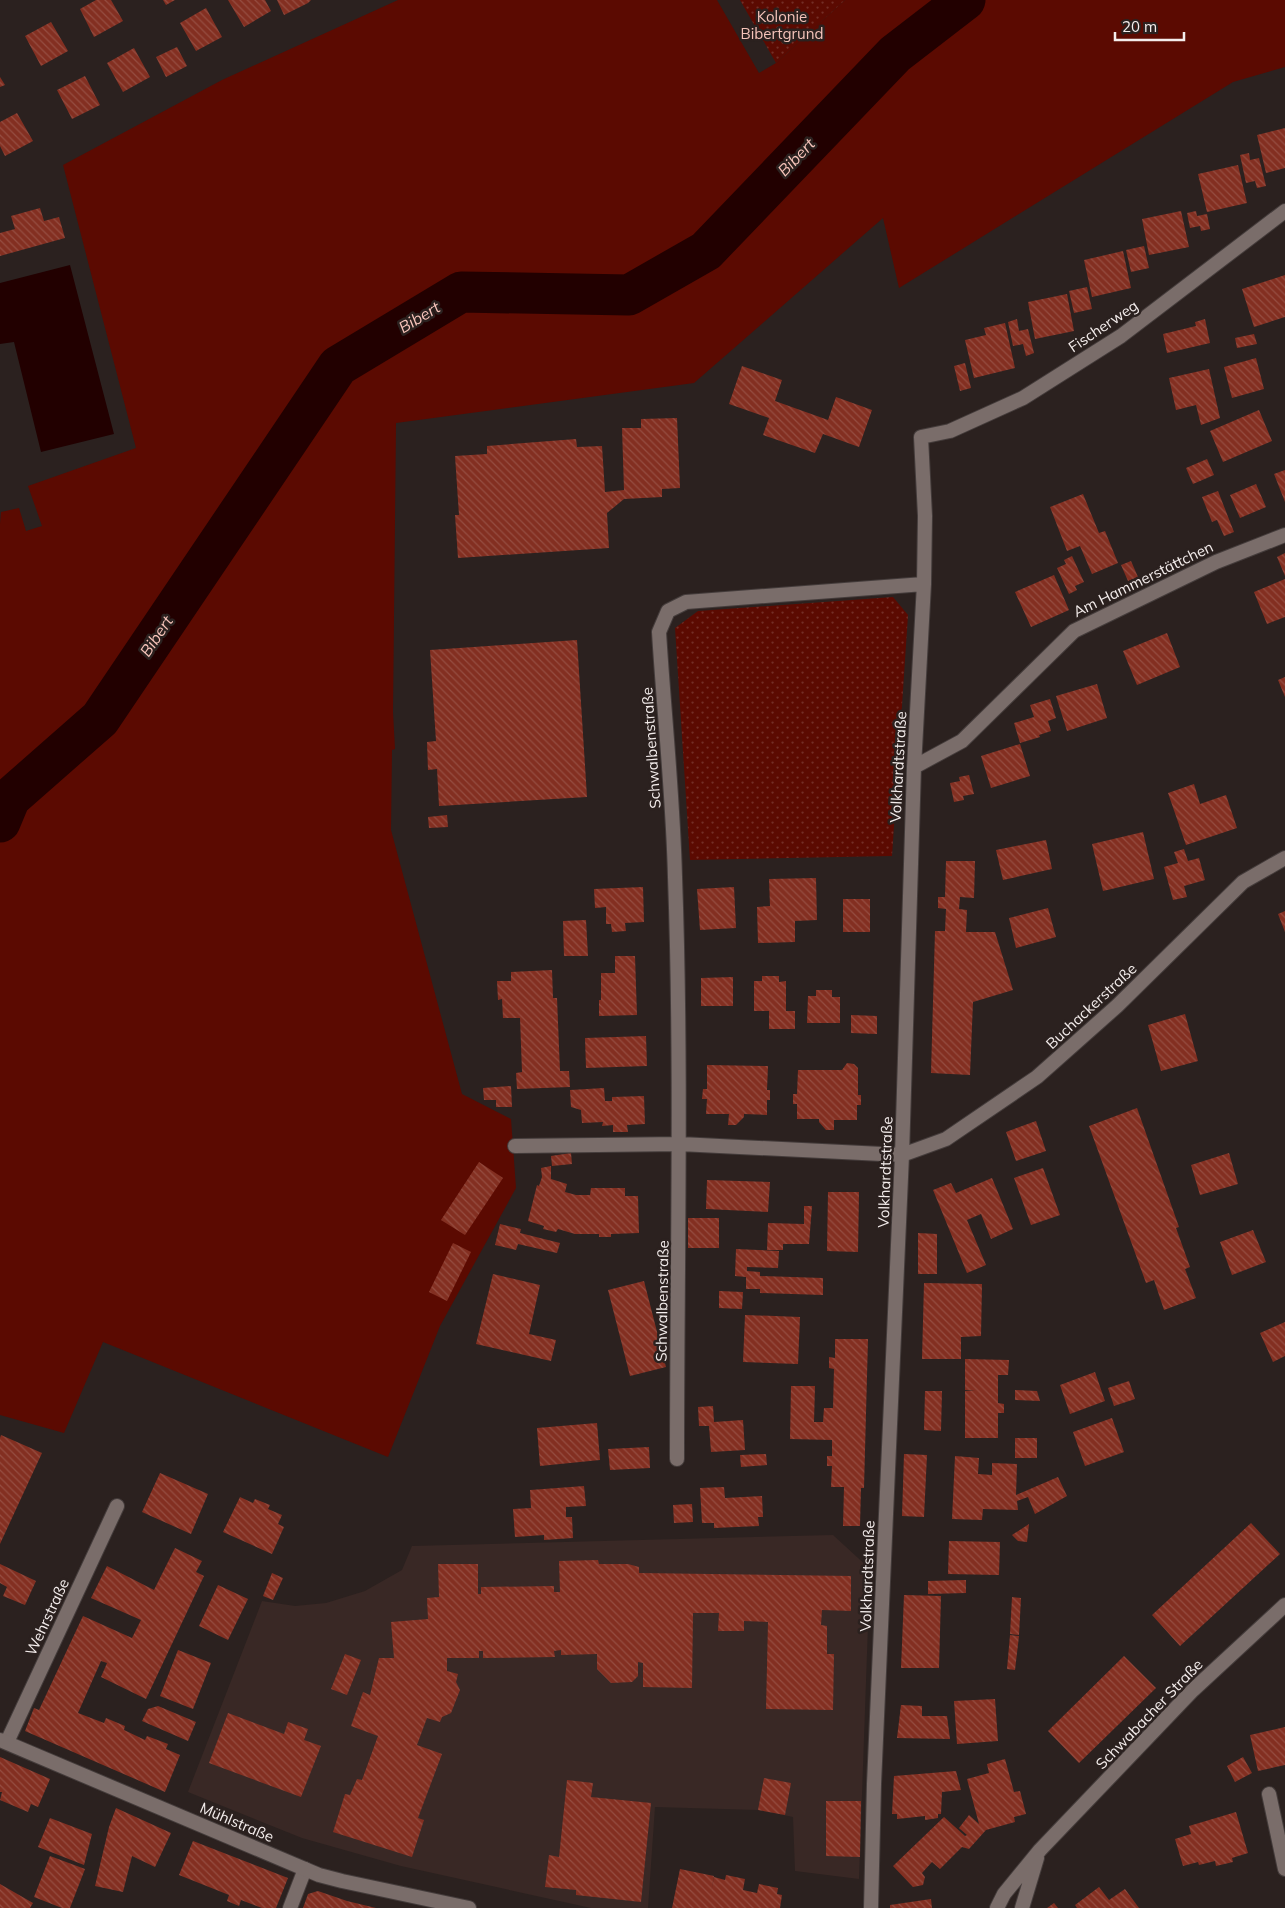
<svg xmlns="http://www.w3.org/2000/svg" width="1285" height="1908" font-family="Mulish,sans-serif">
	<defs>
		<pattern id="garden-dots" width="8" height="8" patternUnits="userSpaceOnUse" patternTransform="scale(1.25)"><rect width="8" height="8" fill="#5b0a01"/><path d="M2 2h.1M6 6h.1" fill="none" stroke="#732e26" stroke-width="1.8" stroke-linecap="round"/></pattern>
		<pattern id="building-back-hatch" width="6" height="6" patternUnits="userSpaceOnUse" patternTransform="scale(1.25)"><rect width="6" height="6" fill="#832f21"/><path d="M-1 5l2 2M0 0l6 6M5-1l2 2" fill="none" stroke="#954d41"/></pattern>
	</defs>
	<rect width="100%" height="100%" fill="#2b211f"/>
	<path fill="#392825" d="M833,1535l37,34 -11,310 -64,-8 -2,-54 -35,-7 -103,-3 -7,101h-57l-190,-42 -99,-28 -114,-46 74,-191 33,5 31,-3 39,-12 37,-21 10,-24z"/>
	<path fill="#5b0a01" d="M398,0h319l42,73 17,-10 69,-63h440v67l-52,15 -334,206 -16,-70 -189,165 -298,40 -3,289 2,37 -3,1 -1,80 71,264 49,25 5,69 -76,138 -52,131 -285,-115 -39,91 -64,-18v-891l1,-12 18,-4 7,23 16,-5 -14,-40 108,-38 -73,-283 159,-85z"/>
	<path fill="url(#garden-dots)" d="M740,0h105l-69,63z
		M893,597l15,18 -16,241 -202,4 -15,-232 23,-17z"/>
	<path fill="#200" d="M70,265l44,169 -73,18 -27,-110 -14,2v-61z"/>
	<g fill="none" stroke-linecap="round" stroke-linejoin="round">
		<path stroke="#200" stroke-width="41" d="M0,822l10,-24 90,-79 238,-353 123,-74 168,3 77,-44 189,-197 70,-54"/>
	</g>
	<path fill="url(#building-back-hatch)" d="M96,0h15l12,21 -29,16 -14,-28z
		M163,0h12l-9,5z
		M228,0h37l6,11 -27,16z
		M277,0h34l-3,3 -24,12z
		M206,8l16,29 -26,14 -16,-28z
		M51,22l17,29 -27,15 -16,-30z
		M177,47l10,19 -21,11 -10,-20z
		M134,48l16,29 -27,15 -16,-29z
		M85,76l15,29 -28,14 -15,-29z
		M0,77l5,8 -5,2z
		M17,113l16,28 -28,15 -5,-10v-24z
		M1285,128v40l-19,5 -9,-38z
		M1249,153l1,7 9,-2 7,28 -9,2 -2,-7 -9,2 -6,-28z
		M1238,165l9,38 -40,9 -9,-38z
		M40,208l4,13 15,-4 6,21 -65,18v-23l15,-4 -4,-13z
		M1181,211l8,36 -40,8 -7,-36z
		M1196,211l1,5 10,-2 3,15 -9,2 -1,-5 -10,2 -3,-15z
		M1144,246l5,22 -18,4 -5,-22z
		M1123,251l8,37 -39,9 -8,-37z
		M1285,275v42l-31,10 -12,-38z
		M1087,287l5,22 -18,4 -5,-22z
		M1067,294l7,37 -39,8 -7,-37z
		M1017,319l2,12 9,-2 6,24 -8,3 -3,-12 -10,2 -5,-24z
		M1205,319l5,24 -43,10 -4,-19 33,-8 -1,-4z
		M1005,323l10,45 -41,10 -9,-38 21,-5 -2,-7z
		M1254,334l3,10 -20,4 -2,-10z
		M1256,358l8,31 -32,9 -8,-31z
		M965,363l6,25 -11,3 -6,-25z
		M742,366l40,14 -7,21 53,19 8,-23 36,13 -13,37 -36,-13 -8,19 -52,-18 6,-17 -40,-14z
		M1209,369l11,49 -19,7 -5,-20 -20,5 -7,-32z
		M1259,410l13,31 -49,21 -13,-31z
		M677,418l3,70 -18,1v8l-38,2 -17,14 2,35 -151,10 -3,-43h4l-4,-59 32,-2v-8l89,-7 1,8 25,-1 3,46 19,-2 -2,-62h19v-9z
		M1207,459l7,16 -21,9 -7,-16z
		M1285,470v32l-11,-28z
		M1256,484l10,23 -26,11 -10,-23z
		M1218,491l16,41 -10,4 -7,-16 -5,2 -10,-25z
		M1083,494l16,39 6,-2 13,32 -26,11 -12,-28 -13,5 -17,-44z
		M1285,553v23l-8,-19z
		M1072,556l12,26 -9,4 2,4 -8,4 -12,-26 9,-4 -2,-4z
		M1131,561l7,16 -10,4 -7,-16z
		M1054,575l15,35 -38,17 -16,-35z
		M1285,579v38l-18,7 -13,-32z
		M1167,633l13,34 -43,18 -14,-34z
		M577,640l10,157 -148,9 -2,-37 -9,1 -1,-28 9,-1 -6,-91z
		M1285,677v20l-7,-17z
		M1097,684l10,34 -40,13 -11,-35z
		M1050,699l6,19 -8,3 3,10 -12,4 1,2 -20,6 -6,-20 20,-6 -4,-12z
		M1020,744l10,32 -39,12 -10,-32z
		M969,775l5,19 -11,2 1,4 -10,2 -4,-19 10,-2 -1,-4z
		M1194,784l6,20 26,-9 11,33 -51,17 -18,-52z
		M447,815l1,12 -19,1 -1,-11z
		M1143,832l11,47 -51,12 -11,-47z
		M1046,840l6,29 -49,11 -7,-30z
		M1184,849l4,12 11,-3 6,22 -21,6 3,11 -14,3 -9,-33 14,-4 -4,-11z
		M946,861h29l-1,37 -14,-1 -1,12 8,1 -1,22h29l18,58 -40,12 -3,73 -39,-2 4,-142h10l1,-22 -8,-1v-11h7z
		M816,878l1,42 -22,1v21l-37,1 -1,-36 13,-1 -1,-27z
		M643,887l1,35 -19,1 1,8 -14,1 -1,-8h-5v-17l-11,1 -1,-19z
		M734,887l2,41 -36,2 -3,-41z
		M843,899h27v33h-27z
		M1048,908l8,29 -40,11 -7,-30z
		M1285,911v21l-7,-18z
		M586,920l2,36h-24l-1,-35z
		M615,956h20l2,59 -38,1v-16h2v-27h14z
		M552,970l1,28h4l3,73h9l1,16 -53,2 -1,-16 6,-1 -2,-54h-17l-1,-19 -4,1 -1,-19h14v-9z
		M762,976h17v6l7,-1v30h9v18h-26v-18h-15v-30h8z
		M733,977v29h-32v-28z
		M816,990h16v7h8v26h-33l1,-27h8z
		M1185,1014l13,47 -37,10 -13,-46z
		M851,1015l26,1v18l-26,-1z
		M646,1036l1,30 -61,2 -1,-30z
		M847,1063l7,1 4,4v27h3v10h-4v15h-23v10h-8l-7,-8v-3h-22v-15h-4v-10h4l1,-24h44z
		M707,1065l61,1 -1,24h3v10h-3v15l-23,-1v3l-8,8h-8l1,-11h-23l1,-15h-5l1,-10h4z
		M511,1086l1,21h-16v-7h-12l-1,-12z
		M604,1088l1,13h7v-4l32,-1 1,28 -18,1 1,7h-15v-7l-11,1 1,-4 -21,1 -1,-13 -10,-3 -1,-17z
		M1137,1108l42,119 -3,1 14,39 -5,2 11,29 -32,12 -10,-30 -8,3 -57,-157z
		M1036,1121l10,30 -30,10 -10,-29z
		M571,1153l1,11 -20,2 -1,-10z
		M1229,1153l9,31 -38,11 -9,-30z
		M479,1162l24,16 -38,57 -24,-15z
		M551,1166v13l16,5 -2,8 11,3h14l1,-7h34v8h13l1,37 -28,1v3h-12v-3h-24l-17,-5 -2,3 -13,-3 1,-3 -16,-5 9,-36 2,1 3,-9 -1,-9z
		M1043,1168l17,47 -29,10 -17,-47z
		M992,1178l21,51 -22,10 -10,-25 -14,6 19,45 -19,8 -34,-83 18,-7 5,10z
		M707,1180l63,2 -2,30 -62,-3z
		M828,1192h31l-1,60 -31,-1z
		M804,1206h8l-3,38h-26v6h-16l1,-27 36,1z
		M688,1218h31v30h-31z
		M500,1224l21,5 -1,4 40,10 -3,10 -39,-9 -2,6 -21,-5z
		M1253,1230l13,32 -34,13 -12,-33z
		M918,1233l19,1v40h-19z
		M453,1243l18,9 -24,49 -18,-9z
		M736,1249l43,2 -1,17 -31,-1v4l13,1v4l63,2v17l-63,-2v-4h-14v-12l-11,-1z
		M493,1274l47,11 -11,49 27,6 -5,21 -75,-17z
		M644,1281l22,86 -36,9 -22,-86z
		M924,1283l58,1 -1,52 -20,1v22h-39z
		M719,1291l24,1 -1,17 -23,-1z
		M745,1315l55,2 -2,47 -55,-2z
		M1285,1322v34l-12,6 -13,-29z
		M835,1339h33l-4,149h-3l-1,38h-17l1,-39h-13l1,-21h-5v-10h5v-16l-42,-1 1,-53h24l-1,36h9l1,-14h9l1,-39 -5,-1v-11l6,1z
		M965,1359l44,1 -1,15h-10v28l6,1v9h-6v25h-33v-47l10,-1h-10z
		M1095,1372l10,29 -35,13 -10,-29z
		M1129,1381l6,18 -21,7 -6,-18z
		M1015,1390l22,1 3,10 -25,-1z
		M925,1391h17l-1,40 -17,-1z
		M713,1406l1,16 29,-2 2,30 -34,2 -2,-26h-10l-1,-19z
		M1112,1418l12,34 -39,14 -12,-34z
		M597,1423l3,37 -60,6 -3,-38z
		M1,1435l41,18 -42,91v-106z
		M1015,1438h22v20h-22z
		M649,1447l1,21 -40,2 -2,-21z
		M766,1454l1,11 -26,2 -1,-12z
		M904,1454l23,1 -3,62 -22,-1z
		M955,1456l24,2 -1,16 14,1v-12l25,1 -1,31 42,-18 9,19 -32,18 -7,-17 -11,4 1,9 -35,-1 -1,11 -30,-1z
		M160,1473l48,21 -17,40 -49,-22z
		M584,1486l2,20 -20,1v10h6l1,21 -29,2v-5l-29,2 -2,-28 18,-1 -1,-18z
		M724,1487l1,11 37,-2 1,21h-5l1,9 -45,2v-5h-12l-2,-35z
		M240,1497l13,6 2,-4 15,6 -2,4 14,6 -4,9 6,3 -12,27 -49,-22z
		M692,1504l1,18 -19,1 -1,-18z
		M1251,1523l29,31 -100,92 -28,-31z
		M1029,1524l-2,18 -9,-1 -6,-6z
		M949,1541l51,1 -1,33 -51,-1z
		M175,1548l27,13 -6,11 8,4 -58,123 -45,-22 6,-14 -6,-2 -23,52 26,10 2,-5 19,8 -1,4 21,10 2,-4 21,8 -2,5 14,6 -15,37 -140,-61 9,-23 5,2 44,-94 49,22 9,-18 -50,-22 16,-32 47,24z
		M598,1560l1,4h29l11,3v6l212,3v35l-29,-1 -1,15 6,1v28h7l-1,56 -67,-1 2,-87 -24,-1v10h-26l1,-18h-26l-1,75 -49,-1v-24l-5,-1v14l-6,6 -21,1 -14,-14v-15l-36,1v-5l-7,1 1,6 -72,1v-7h-4v7h-32v13l11,3 -2,8 4,8 -9,23 -9,4 -2,5 -13,-4 -10,27 25,9 -24,64 6,2 -12,37 -79,-25 12,-38 5,1 7,-16 5,1 16,-44 -27,-10 12,-34 7,3 9,-37h15l-3,-36 37,-3 -1,-21 12,-1 -1,-33h40v30h3v-7l73,-1v6h6l-1,-31z
		M0,1564l36,17 -11,24 -22,-9 4,-9 -7,-4z
		M272,1573l11,5 -10,22 -10,-4z
		M966,1580v13l-38,1v-13z
		M218,1585l30,14 -20,41 -29,-14z
		M904,1595l37,1 -2,72h-38z
		M1012,1597l9,1 -2,37 -9,-1z
		M1010,1635l9,1 -4,34 -8,-1z
		M178,1650l33,13 -18,46 -33,-13z
		M345,1654l16,6 -14,35 -16,-6z
		M1124,1656l32,32 -77,75 -31,-32z
		M995,1699l3,42 -41,3 -3,-43z
		M901,1705l21,1v10h25l3,23 -53,-1z
		M158,1706l38,16 -8,19 -46,-20 6,-12z
		M228,1713l56,21 4,-12 20,7 -4,11 17,6 -20,51 -92,-34z
		M1285,1727v38l-27,6 -8,-36z
		M0,1757l50,22 -12,28 -7,-3 -3,8 -28,-12 2,-8h-2z
		M1243,1757l9,16 -17,9 -8,-16z
		M1005,1759l9,33 6,-1 6,23 -12,3 1,5 -29,8 -17,19 -7,-2 -22,22 -8,-7 -10,11 3,4 -2,8 -10,2 -20,-21 51,-49 21,19 2,-1 -8,-7 10,-13 10,9 -12,-45 22,-6 -2,-9z
		M956,1771l5,19 -19,2 -1,22h-3v4l-13,2v-4l-28,3v-5h-5l2,-38z
		M764,1778l27,5 -6,32 -27,-5z
		M567,1780l26,3 -2,14 60,6 -10,99 -65,-7v-5l-31,-3 4,-32 10,2z
		M826,1801h35l-1,56 -34,-1z
		M116,1808l55,25 -16,34 -23,-11 -9,36 -28,-6 14,-59z
		M1236,1812l12,41 -16,5 1,4 -17,4 -1,-5 -16,4 -1,-3 -15,4 -8,-27 16,-5 -2,-8z
		M50,1818l42,16 -8,31 -46,-18z
		M193,1841l95,37 -12,30h-14l-21,-8 -2,6 -12,-5 2,-6 -50,-20z
		M50,1856l35,13 -15,39h-8l-28,-11z
		M680,1869l34,7 -3,17 3,-16 11,3 1,-5 19,4 -2,11 14,3 2,-9 19,4 -1,6 5,1 -2,13h-108z
		M0,1884l33,19 -3,5h-30z
		M1099,1887l10,13 16,-11 14,19h-62l-2,-3z
		M318,1891l29,10 29,7h-73l5,-14z
		M931,1899l1,9h-42v-3z
		M1054,1903l4,5h-11z"/>
	<g fill="none" stroke-linecap="round" stroke-linejoin="round">
		<defs>
			<path id="minor" d="M914,767l48,-26 112,-110 142,-69 69,-27
				M515,1146l165,-2 222,11 44,-16 91,-62 80,-71 126,-124 42,-24
				M677,1459c0,-194 5,-388 -2,-582 -2,-82 -11,-164 -16,-245l9,-21 18,-9 238,-18
				M7,1742l110,-236
				M1269,1794l16,75
				M290,1908l15,-39
				M871,1908l3,-124 28,-629 12,-388 10,-183 1,-68 -4,-79 29,-6 73,-33 98,-62 164,-125"/>
			<path id="tertiary" d="M0,1740l319,135 23,6 127,27
				M997,1908l7,-14 36,-44 153,-160 92,-85
				M1022,1908l15,-50"/>
		</defs>
		<use href="#minor" stroke="#443c3b" stroke-width="16"/>
		<use href="#tertiary" stroke="#443c3b" stroke-width="16"/>
		<use href="#minor" stroke="#7a6d6a" stroke-width="14"/>
		<use href="#tertiary" stroke="#7a6d6a" stroke-width="14"/>
	</g>
	<g text-anchor="middle" dominant-baseline="central" stroke-width="5" stroke-linejoin="round" paint-order="stroke">
		<g font-size="15" fill="#f5c3b9" stroke="#2b211f">
			<text x="782" y="16">Kolonie<tspan x="782" dy="17">Bibertgrund</tspan></text>
		</g>
		<g font-size="15" fill="#f4edec" stroke="#2b211f">
			<text transform="translate(1103 326) rotate(-34)">Fischerweg</text>
			<text transform="translate(1143 579) rotate(-26)">Am Hammerstättchen</text>
			<text transform="translate(651 748) rotate(-94)">Schwalbenstraße</text>
			<text transform="translate(898 767) rotate(-87)">Volkhardtstraße</text>
			<text transform="translate(1091 1006) rotate(-43)">Buchackerstraße</text>
			<text transform="translate(885 1172) rotate(-88)">Volkhardtstraße</text>
			<text transform="translate(662 1301) rotate(-89)">Schwalbenstraße</text>
			<text transform="translate(867 1576) rotate(-88)">Volkhardtstraße</text>
			<text transform="translate(47 1617) rotate(-65)">Wehrstraße</text>
			<text transform="translate(1149 1714) rotate(-46)">Schwabacher Straße</text>
			<text transform="translate(237 1822) rotate(23)">Mühlstraße</text>
		</g>
		<g font-size="16" font-style="italic" fill="#f7c4ba" stroke="#2b211f">
			<text transform="translate(796 157) rotate(-46)">Bibert</text>
			<text transform="translate(419 317) rotate(-31)">Bibert</text>
			<text transform="translate(156 636) rotate(-56)">Bibert</text>
		</g>
	</g>
	<path d="M1115 32v8h69v-8" fill="none" stroke="#f4edec" stroke-width="2.5"/>
	<text x="1122" y="32" font-size="15" fill="#f4edec" stroke="#2b211f" stroke-width="4" paint-order="stroke">20 m</text>
</svg>
